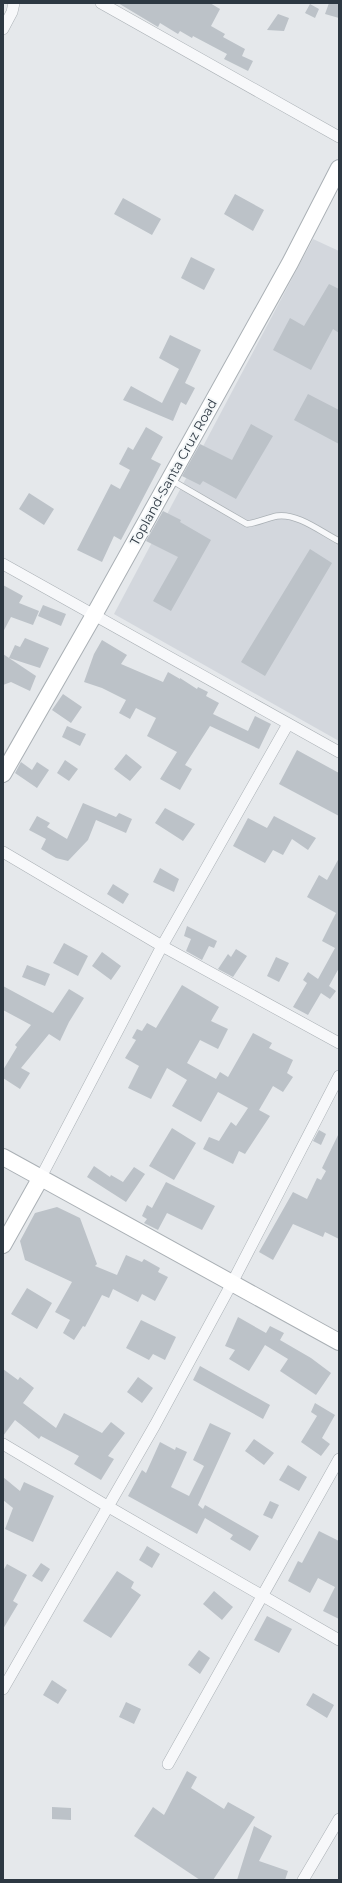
<svg xmlns="http://www.w3.org/2000/svg" width="342" height="1883" font-family="Montserrat,sans-serif">
	<rect width="100%" height="100%" fill="#e5e8eb"/>
	<path fill="#d3d7dd" d="M313,239l26,12v490l-225,-127z"/>
	<path fill="#bcc2c8" d="M118,3h92l10,6 -9,17 14,8 -2,3 22,12 -3,7 11,5 -5,10 -24,-12 3,-5 -34,-18 -1,2 -12,-7 -2,3 -18,-11 -2,4z
		M329,3h10v15l-14,-4z
		M310,4l9,5 -4,9 -10,-5z
		M278,14l11,4 -5,13 -17,-1z
		M235,194l29,16 -11,21 -29,-17z
		M123,198l38,21 -9,16 -38,-21z
		M191,257l24,12 -11,21 -23,-12z
		M329,284l10,5v44l-6,-4 -22,41 -38,-20 17,-32 14,8z
		M170,335l31,15 -16,33 10,5 -9,17 -5,-3 -8,19 -50,-21 8,-14 31,17 17,-34 -20,-11z
		M308,394l31,16v34l-45,-24z
		M251,424l22,12 -37,63 -33,-18 -3,4 -18,-9 18,-32 32,16z
		M146,427l17,10 -12,22 10,5 -40,76 -7,-4 -12,26 -25,-12 34,-66 9,5 10,-19 -11,-6 9,-17 5,3z
		M29,493l25,16 -10,16 -25,-16z
		M163,511l18,9 -1,2 31,18 -40,71 -18,-10 25,-44 -32,-16z
		M310,549l22,14 -67,113 -24,-14z
		M3,585l20,11 -4,7 20,8 -6,14 -22,-8 -8,15z
		M43,605l23,9 -5,12 -23,-10z
		M25,638l24,10 -9,20 -31,-10 6,-13 5,2z
		M102,640l25,15 -6,9 42,18 5,-10 12,7v-1l17,11 1,-2 10,5 -2,4 13,7 -6,11 35,17 7,-15 16,8 -12,25 -49,-23 -25,39 7,4 -12,21 -20,-11 17,-27 -30,-16 9,-18 -20,-10 -6,11 -11,-6 7,-13 -24,-12 -18,-6 10,-28z
		M3,654l33,22 -6,15 -19,-9 -8,3z
		M63,694l19,13 -11,16 -19,-13z
		M67,726l19,8 -6,12 -18,-9z
		M297,750l42,23v43l-60,-32z
		M126,754l16,13 -12,14 -16,-12z
		M65,760l13,9 -9,12 -12,-8z
		M21,762l11,8 5,-8 12,8 -12,18 -22,-15z
		M83,803l33,14 3,-4 13,6 -6,14 -30,-13 -8,20 -20,21 -12,-3 -15,-9 5,-10 -17,-9 8,-14 13,7 -3,4 20,12z
		M165,808l30,16 -12,17 -28,-18z
		M274,816l42,22 -8,12 -16,-11 -9,16 -10,-5 -8,13 -32,-17 15,-28 19,10z
		M339,858v110l-10,18 7,5 -6,8 -9,-6 -13,22 -15,-8 14,-24 -4,-3 5,-8 10,7 17,-31 -13,-7 14,-28 -29,-16 12,-22 8,5z
		M160,868l19,11 -5,13 -21,-10z
		M113,884l16,10 -6,10 -16,-10z
		M187,926l30,15 -3,7 -5,-2 -7,14 -16,-9 5,-12 -7,-3z
		M64,943l24,13 -10,20 -25,-13z
		M236,949l11,7 -14,21 -15,-8 10,-15 3,3z
		M102,952l19,14 -10,14 -19,-14z
		M276,957l13,6 -10,19 -12,-6z
		M27,965l23,9 -5,12 -23,-9z
		M182,985l37,22 -8,14 17,8 -10,20 -18,-9 -13,23 29,16 4,-7 8,5 25,-44 19,10 -3,5 24,12 -6,13 6,4 -10,15 -10,-6 -14,24 11,6 -25,38 -6,-3 -6,13 -30,-15 6,-12 10,4 12,-19 5,4 12,-18 -30,-16 -17,30 -29,-16 15,-26 -20,-12 -16,31 -23,-11 11,-22 -14,-8 11,-18 -4,-2 5,-9 5,2 5,-8 9,5z
		M3,986l50,27 16,-24 15,9 -15,24 -9,19 -11,-7 -28,34 9,5 -10,16 -17,-11v-8l14,-23 -2,-2 16,-20 -28,-15z
		M172,1128l24,15 -22,37 -25,-14z
		M319,1130l7,4 -5,11 -8,-4z
		M339,1133v106l-14,-7 -2,5 -30,-13 -20,36 -14,-8 34,-60 14,7 10,-21 4,2 5,-9 -4,-3z
		M94,1166l16,11 1,-2 12,7 11,-15 11,7 -19,28 -39,-25z
		M166,1182l49,24 -13,24 -35,-17 -9,17 -14,-7 3,-4 -5,-3 5,-11 5,3z
		M57,1207l23,11 17,46 -2,2 22,9 9,-20 16,7 2,-3 16,9 -2,4 10,5 -13,24 -13,-7 -4,8 -25,-13 -4,9 -7,-3 -17,32 -2,-1 -9,14 -11,-7 7,-13 -15,-8 17,-30 -47,-22 -5,-19 15,-28z
		M27,1288l25,15 -15,26 -26,-15z
		M238,1317l28,16 4,-7 14,7 -4,7 31,18 20,15 -15,22 -36,-24 8,-12 -23,-14 -16,26 -20,-12 6,-9 -10,-4z
		M141,1320l35,17 -11,23 -12,-6 -4,6 -23,-12z
		M200,1366l70,39 -7,14 -70,-39z
		M3,1369l15,11 2,-3 14,11 -11,15 33,25 8,-15 38,20 9,-11 14,11 -17,23 6,3 -13,21 -27,-16 5,-8 -38,-20 -2,3 -24,-19 -12,16z
		M138,1377l15,11 -11,15 -15,-11z
		M315,1403l20,12 -13,23 8,6 -9,12 -20,-14 16,-26 -6,-4z
		M210,1423l21,10 -33,72 5,4 2,-4 54,31 -9,15 -20,-12 3,-4 -28,-17 -8,16 -69,-38 14,-26 4,3 14,-31 15,8 1,-3 11,5 -16,35 18,9 15,-30 -11,-6z
		M254,1439l20,14 -10,12 -19,-14z
		M288,1465l19,12 -8,14 -20,-11z
		M3,1477l17,14 4,-9 30,14 -21,46 -28,-13 8,-21 -10,-8z
		M270,1501l9,4 -7,14 -9,-4z
		M319,1531l20,10v78l-16,-8 12,-24 -17,-9 -8,15 -22,-12 10,-20 4,2z
		M147,1546l13,8 -8,14 -13,-8z
		M41,1563l9,6 -8,13 -10,-6z
		M7,1564l20,11 -14,26 5,3 -15,25v-58z
		M117,1571l17,11 -3,6 10,7 -30,43 -28,-17z
		M214,1591l19,16 -11,13 -19,-16z
		M267,1616l25,13 -13,24 -25,-13z
		M199,1650l11,8 -10,16 -12,-9z
		M52,1680l15,10 -9,14 -15,-9z
		M313,1693l21,12 -7,13 -21,-13z
		M126,1702l15,7 -7,15 -15,-7z
		M187,1771l10,6 -6,11 33,21 4,-7 27,15 -42,63h-13l-66,-44 19,-29 11,8z
		M52,1807l19,1v12l-19,-1z
		M254,1826l18,10 -13,25 29,10 -3,9h-48z"/>
	<g fill="none" stroke-linecap="round" stroke-linejoin="round">
		<defs>
			<path id="service" d="M171,480l76,44c10,-1 20,-6 30,-8 21,-3 44,16 62,25"/>
			<path id="minor" d="M101,3l238,134
				M3,29l9,-17 2,-9
				M3,564l336,188
				M3,852l159,94 177,97
				M40,1179l122,-233 126,-222
				M3,1444l104,62 232,134
				M3,1689l152,-264 77,-142 107,-207
				M168,1764l171,-305
				M303,1880l36,-61"/>
			<path id="secondary" d="M3,774l91,-159 196,-352 49,-95
				M3,1157l336,185
				M3,1245l37,-66"/>
		</defs>
		<use href="#service" stroke="#aab0b5" stroke-width="7"/>
		<use href="#minor" stroke="#aab0b5" stroke-width="12"/>
		<use href="#secondary" stroke="#aab0b5" stroke-width="18"/>
		<use href="#service" stroke="#f7f8fa" stroke-width="5.5"/>
		<use href="#minor" stroke="#f7f8fa" stroke-width="11"/>
		<use href="#secondary" stroke="#fff" stroke-width="16"/>
	</g>
	<g text-anchor="middle" dominant-baseline="central" stroke-width="4" stroke-linejoin="round" paint-order="stroke">
		<g font-size="13" fill="#2d3842" stroke="#f4f7f8">
			<text transform="translate(173 472) rotate(-61)">Topland-Santa Cruz Road</text>
		</g>
	</g>
	<rect width="342" height="1883" fill="none" stroke="#2d3842" stroke-width="8"/>
</svg>
